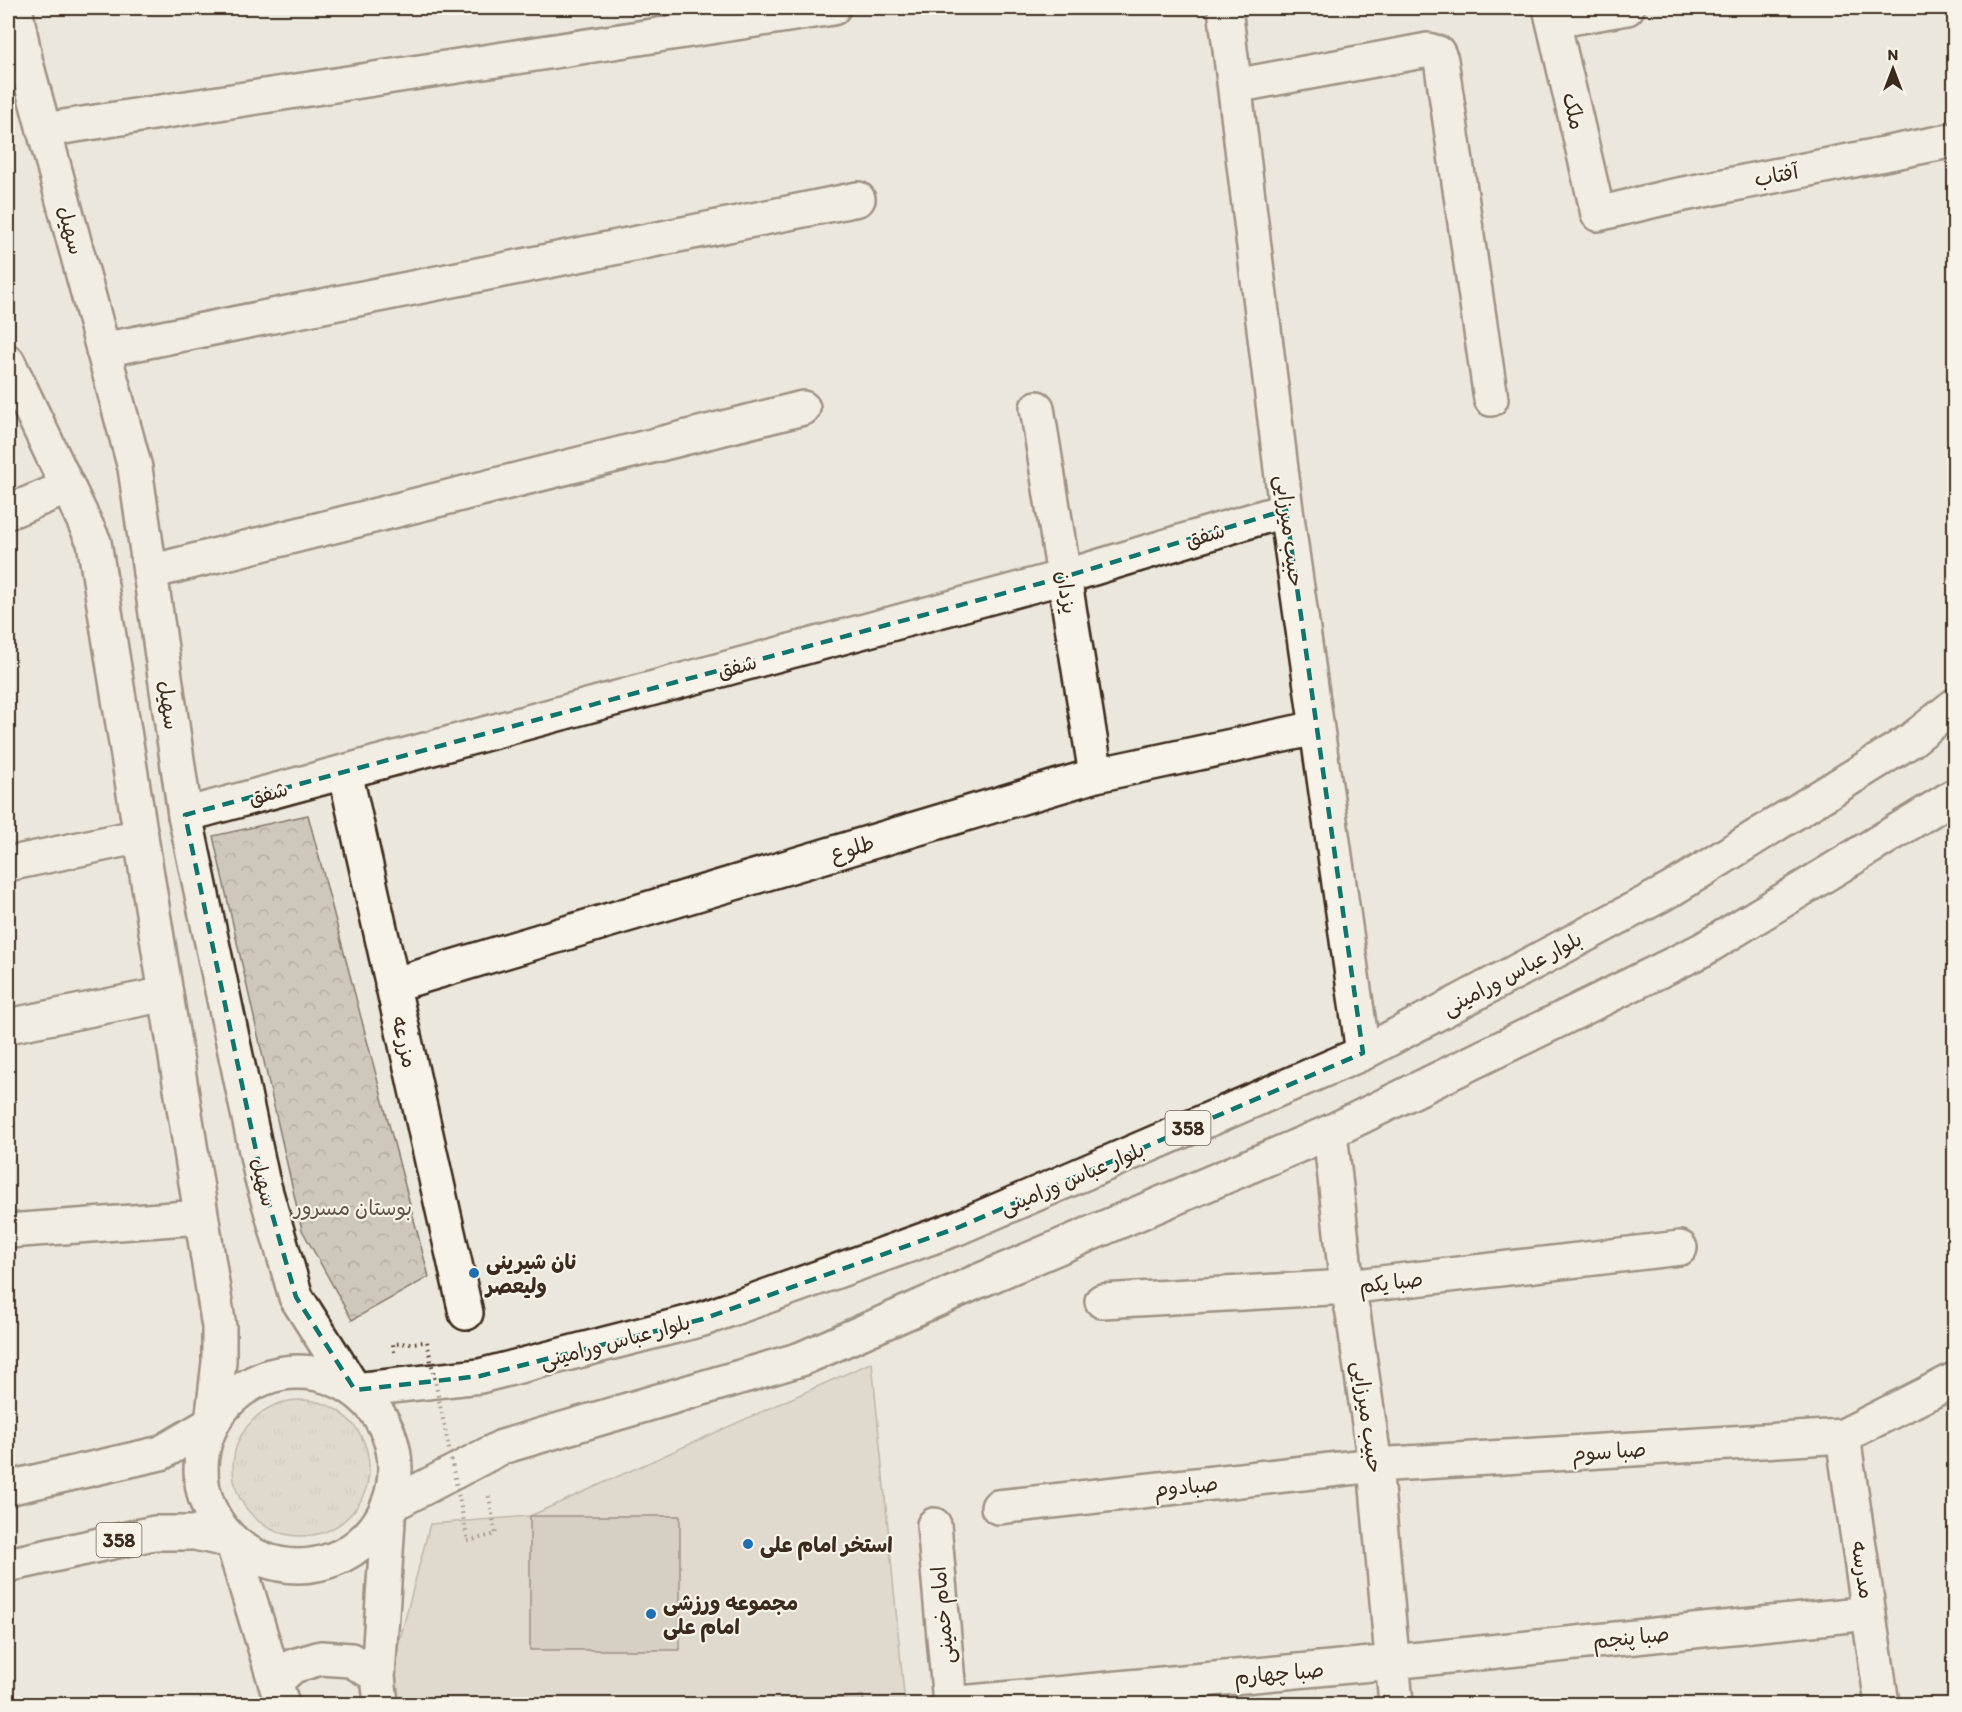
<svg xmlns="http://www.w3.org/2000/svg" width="1962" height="1712" font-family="Itim,'Playpen Sans Arabic',sans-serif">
	<defs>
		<pattern id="grass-tufts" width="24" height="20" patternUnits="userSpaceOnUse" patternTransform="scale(1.5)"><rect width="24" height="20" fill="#cec8bc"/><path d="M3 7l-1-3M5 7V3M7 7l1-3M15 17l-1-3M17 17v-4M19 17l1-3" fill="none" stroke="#b2aca1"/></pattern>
		<pattern id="forest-crowns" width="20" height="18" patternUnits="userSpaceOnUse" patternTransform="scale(1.5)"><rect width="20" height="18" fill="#cec8bc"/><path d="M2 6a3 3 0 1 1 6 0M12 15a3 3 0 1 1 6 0" fill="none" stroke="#b2aca1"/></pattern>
	</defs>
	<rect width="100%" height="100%" fill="#ece7dc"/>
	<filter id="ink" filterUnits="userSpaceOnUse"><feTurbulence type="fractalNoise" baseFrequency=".0167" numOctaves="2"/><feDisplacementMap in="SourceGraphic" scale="12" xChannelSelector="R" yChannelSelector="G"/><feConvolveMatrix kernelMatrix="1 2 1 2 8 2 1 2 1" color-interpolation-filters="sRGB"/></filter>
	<g filter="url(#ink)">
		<path fill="url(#grass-tufts)" stroke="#84796d" stroke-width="1.5" d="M233 1468a68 68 0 1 1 136 0a68 68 0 1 1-136 0Z"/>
		<path fill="url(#forest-crowns)" stroke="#84796d" stroke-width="1.5" d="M308,815l121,462 -77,43 -50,-90 -89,-394z"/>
		<path fill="#cec8bc" stroke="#84796d" stroke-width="1.5" d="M872,1362l33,342h-522l47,-180 100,-8z"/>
		<path fill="#bab2a7" stroke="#3b2a1e" stroke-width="1.5" d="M530,1516h150v134h-150z
			M863,1696l1,8h-79z"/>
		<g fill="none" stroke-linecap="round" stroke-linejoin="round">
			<defs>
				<path id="minor" d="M1225,8l61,502 77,543
					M1550,8l48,206 66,-16 290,-58
					M1553,21l74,-13
					M1235,86l193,-36 10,3 3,7 50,339
					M44,130l789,-122
					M103,350l755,-151
					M1037,408l59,367
					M8,512l60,-25
					M150,572l653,-164
					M345,772l121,541
					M185,815l879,-238 222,-67
					M8,864l133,-28
					M392,985l704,-210 220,-47
					M8,1026l158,-32
					M1330,1132l17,155 6,26 22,152 21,239
					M8,1231l193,-14
					M1102,1301l245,-14 333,-39
					M1843,1436l39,268
					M998,1507l377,-42 468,-29 111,-56
					M934,1525l16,179
					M950,1704l442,-42 477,-49"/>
				<path id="major" d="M15,8l11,55 109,405 50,347 77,364 34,118 59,93 125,-14 223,-57 254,-91 406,-175 309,-164 238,-148 44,-35
					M8,362l86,180 125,785v35l-7,61 -51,30 -153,35
					M201 1469a97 97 0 1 1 194 0a97 97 0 1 1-194 0Z
					M8,1565l146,-32h41l37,8 50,163
					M275,1682l18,-16 28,-8 30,2 27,16
					M381,1704l-3,-28 11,-170 113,-59 299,-88 173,-76 356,-151 372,-182 252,-154"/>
			</defs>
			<use href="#minor" stroke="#3b2a1e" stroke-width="38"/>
			<use href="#major" stroke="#3b2a1e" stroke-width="38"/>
			<path stroke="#3b2a1e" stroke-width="4" stroke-dasharray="1.5 4.5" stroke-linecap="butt" d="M394,1352l-1,-8 34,-2
				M468,1541l28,-7 -8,-42"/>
			<use href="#minor" stroke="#f7f3e8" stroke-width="33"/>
			<use href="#major" stroke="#f7f3e8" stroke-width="33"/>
			<path stroke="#3b2a1e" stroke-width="4" stroke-dasharray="1.5 4.5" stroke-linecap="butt" d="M427,1342l41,199"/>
		</g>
	</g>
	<path d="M0 0H1962V1712H0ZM1286,510l77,543 -406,175 -254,91 -223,57 -125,14 -59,-93 -34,-118 -77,-364 879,-238z" fill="#ece7dc" fill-opacity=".55" fill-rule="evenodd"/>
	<path fill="none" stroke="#0f766e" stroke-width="4.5" stroke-dasharray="12 8" stroke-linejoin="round" d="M1286,510l77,543 -406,175 -254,91 -223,57 -125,14 -59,-93 -34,-118 -77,-364 879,-238z"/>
	<g fill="#1f6fb2" stroke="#f7f3e8" stroke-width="2">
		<circle cx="474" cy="1273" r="6"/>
		<circle cx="748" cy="1544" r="6"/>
		<circle cx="651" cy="1614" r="6"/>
	</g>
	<g text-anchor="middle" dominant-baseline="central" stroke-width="4.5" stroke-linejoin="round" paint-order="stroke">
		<g fill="#f7f3e8" stroke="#73665b" stroke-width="1.5">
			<rect x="1165.5" y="1111" width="45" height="34" rx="4.5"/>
			<rect x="96.5" y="1523" width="45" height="34" rx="4.5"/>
		</g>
		<g font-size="20" font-weight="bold" fill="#3b2a1e">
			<text x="1188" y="1128">358</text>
			<text x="119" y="1540">358</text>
		</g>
		<g font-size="21" fill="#3b2a1e" stroke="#f7f3e8">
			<text transform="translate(1574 111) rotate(77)">ملک</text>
			<text transform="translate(1776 175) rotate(-11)">آفتاب</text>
			<text transform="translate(71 230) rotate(75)">سهیل</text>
			<text transform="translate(1290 531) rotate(83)">حبیب میرزایی</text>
			<text transform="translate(1205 535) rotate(-17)">شفق</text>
			<text transform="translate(1067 592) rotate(81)">یزدان</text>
			<text transform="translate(737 666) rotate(-15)">شفق</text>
			<text transform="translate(169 705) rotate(82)">سهیل</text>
			<text transform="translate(268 793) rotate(-15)">شفق</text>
			<text transform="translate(852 848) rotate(-17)">طلوع</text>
			<text transform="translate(1512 973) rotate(-28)">بلوار عباس ورامینی</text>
			<text transform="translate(405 1042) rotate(77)">مزرعه</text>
			<text transform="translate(1072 1178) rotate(-23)">بلوار عباس ورامینی</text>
			<text transform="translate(264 1182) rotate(76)">سهیل</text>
			<text transform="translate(1391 1282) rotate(-7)">صبا یکم</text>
			<text transform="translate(615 1341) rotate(-15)">بلوار عباس ورامینی</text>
			<text transform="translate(1368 1417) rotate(82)">حبیب میرزایی</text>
			<text transform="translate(1609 1451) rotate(-4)">صبا سوم</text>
			<text transform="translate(1186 1486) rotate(-6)">صبادوم</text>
			<text transform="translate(1863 1570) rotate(82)">مدرسه</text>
			<text transform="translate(942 1615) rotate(-95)">امام خمینی</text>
			<text transform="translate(1631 1637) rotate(-6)">صبا پنجم</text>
			<text transform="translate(1279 1673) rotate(-5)">صبا چهارم</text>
		</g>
		<g font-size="21" fill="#605246" stroke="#f7f3e8">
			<text x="353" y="1207">بوستان مسرور</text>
		</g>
		<g font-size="21" font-weight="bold" fill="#3b2a1e" stroke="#f7f3e8" text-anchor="start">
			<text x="486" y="1261">نان شیرینی<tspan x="486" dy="24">ولیعصر</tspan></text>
			<text x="760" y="1544">استخر امام علی</text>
			<text x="663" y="1602">مجموعه ورزشی<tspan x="663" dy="24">امام علی</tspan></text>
		</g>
	</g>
	<rect width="1962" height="1712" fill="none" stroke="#f7f3e8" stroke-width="30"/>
	<rect x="15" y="15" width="1932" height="1682" fill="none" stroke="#3b2a1e" stroke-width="2" filter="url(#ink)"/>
	<g transform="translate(1893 69)" stroke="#f7f3e8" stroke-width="4.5" paint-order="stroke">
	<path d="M0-4.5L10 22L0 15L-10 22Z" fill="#3b2a1e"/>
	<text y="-9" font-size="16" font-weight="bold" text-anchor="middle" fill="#3b2a1e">N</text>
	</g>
</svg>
